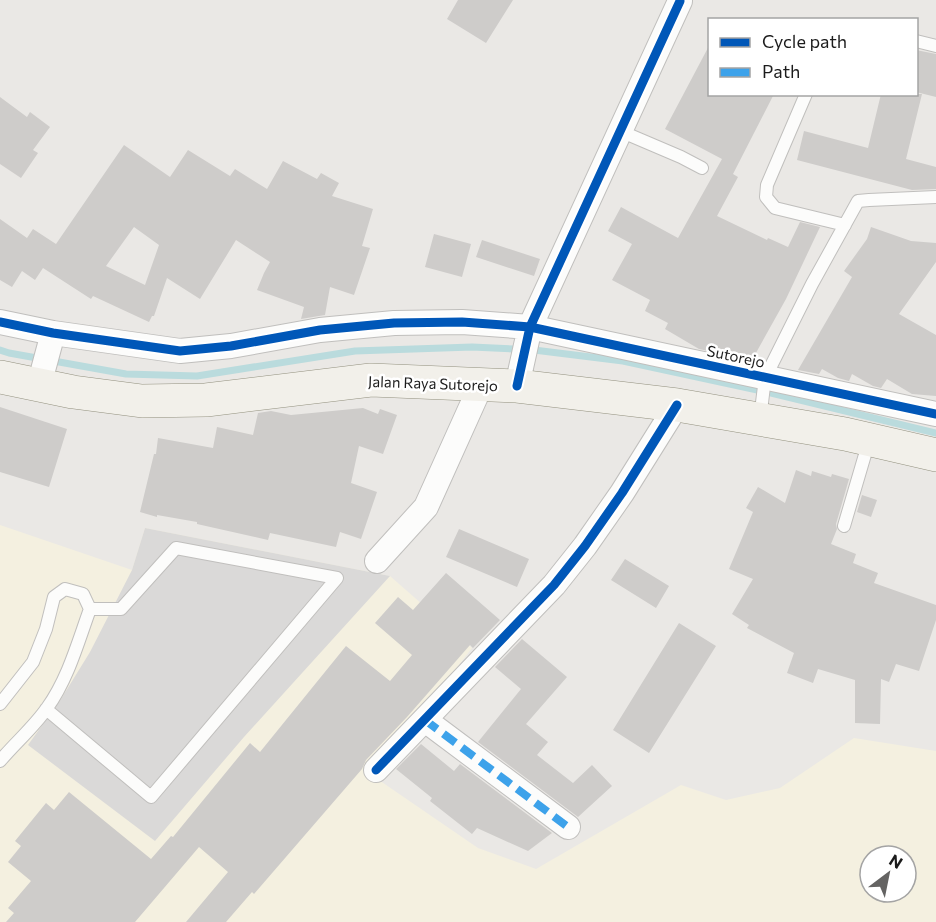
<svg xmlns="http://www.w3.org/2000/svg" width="936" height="922" font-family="Commissioner,sans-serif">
	<rect width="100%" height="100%" fill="#eae8e5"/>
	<path fill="#f4f0e0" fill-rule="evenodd" d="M0,525l132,45 13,-42 245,48 82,72 -99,128 105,72 58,21 145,-84 45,15 54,-12 74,-50 82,13v171h-936zM870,856h36v36h-36z"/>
	<path fill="#dad9d8" d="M145,528l245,48 -146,161 -89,104 -127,-96 33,-46 29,-47 42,-82z"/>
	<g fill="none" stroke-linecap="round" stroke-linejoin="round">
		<path stroke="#badbdd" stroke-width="7" d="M0,350l9,3 117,21 71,2 158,-25 117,-4 62,3 89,11 139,30 174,42"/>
	</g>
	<path fill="#ceccca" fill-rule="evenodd" d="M458,0h55l-27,43 -39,-24z
		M710,44v50h64l-41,80 5,3 -21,39 50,24 1,-2 20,9 12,-25 20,5 -34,72 -34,61 -53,-11 -34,-20 3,-6 -23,-12 5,-11 -38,-20 20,-36 -24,-13 13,-24 57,31 44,-79 -57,-30z
		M916,50l20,4v43l-20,-5z
		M881,94h41l-16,65 30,8v22l-24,1 -115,-30 7,-29 64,17z
		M0,97l27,20 3,-5 20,15 -17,23 5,3 -17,25 -21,-14z
		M124,145l46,32 18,-27 42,26 5,-7 32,20 16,-28 34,18 4,-6 18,10 -7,13 41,13 -11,37 8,2 -16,47 -24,-8 -5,28 -24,4 3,-12 -47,-17 7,-17 6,-11 -34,-22 -36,59 -33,-21 -13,38h-2l-3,6 -56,-26 -2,3 -48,-31 -8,12 -13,-9 -10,16 -12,-7v-61l27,19 6,-9 23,15zM134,227l25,18 -14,40 -39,-19z
		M871,227l40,14 25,2v19l-37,52 37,21v61l-24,-2 -25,-15 -6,9 -8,-2 -21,-12 -3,7 -11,-3 -16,-9 -3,5 -21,-4 54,-93 -8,-6 23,-32z
		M434,234l37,10 -9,33 -37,-10z
		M482,240l58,19 -6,17 -58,-19z
		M0,407l67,22 -18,58 -49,-15z
		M363,408l15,6 2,-5 17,6 -14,39 -24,-8 -8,37 26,9 -16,47 -21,-7 -4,15 -66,-14 -2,7 -71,-16v-2l-40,-7v2l-17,-5 14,-58h2l2,-16 55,10 4,-21 36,8 5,-22 13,-2 20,4z
		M796,470l15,6 1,-5 19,6 1,-3 17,5 -13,45 1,5 -6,15 25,10 -3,9 25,10 -4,10 62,22v15l-17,51 -23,-7 -7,18 -8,-3 -1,45 -25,-1v-43l-37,-11 -5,14 -26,-10 7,-20 -47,-25 2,-3 -17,-11 21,-35 -24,-10 24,-57 -7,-4 12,-21 27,16z
		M862,495l15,5 -6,17 -14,-5z
		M459,529l70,30 -12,28 -71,-30z
		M625,559l44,27 -13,22 -45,-28z
		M446,573l54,47 -27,28 -3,-3 -63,72 -41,43 -4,9 -108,125 -2,-2 -26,30h-40l42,-50 -29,-25 -64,75h-129l8,-9 -6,-5 23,-27 -23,-19 13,-16 -6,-5 31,-38 8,7 15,-18 82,67 20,-23 2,1 77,-94 10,9 86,-106 44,35 22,-26 -37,-32 23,-26 15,13z
		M679,623l37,23 -67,107 -36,-23z
		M522,639l45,38 -41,47 22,18 -11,13 36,28 19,-18 20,21 -34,31 -100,-75 43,-53 -26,-22z
		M421,744l33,27 6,-7 92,69 -24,18 -51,-23 -5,6 -42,-33 2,-3 -36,-29z"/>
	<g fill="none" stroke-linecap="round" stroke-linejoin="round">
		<defs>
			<path id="lane" d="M916,41l20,5
				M806,94l-39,91 -1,12 9,11 70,17
				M620,131l61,26 21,11
				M760,419l5,-41 47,-94 46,-83 11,-1 67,-3
				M844,526l25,-85
				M0,704l33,-42 13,-33 8,-32 11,-8 18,5 7,15c-12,33 -22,70 -43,99 -13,19 -32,35 -47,53
				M46,709l105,88 186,-219 -161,-30 -55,61h-31"/>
			<path id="street" d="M0,322l53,11 127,18 51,-5 89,-16 74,-7 68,-1 68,5 406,87
				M39,385l14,-52
				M517,386l13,-59 150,-326
				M377,561l49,-54 55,-122
				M425,720l143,107
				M376,770l178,-185 31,-39 37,-53 55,-88"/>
			<path id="secondary" d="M0,377l73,15 69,9 64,-1 165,-20 146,6 160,19 168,29 91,21"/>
		</defs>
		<use href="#lane" stroke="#c0bfbd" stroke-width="14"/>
		<use href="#street" stroke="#c0bfbd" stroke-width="26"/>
		<use href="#secondary" stroke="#93917f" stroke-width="34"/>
		<use href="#lane" stroke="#fcfcfb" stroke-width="12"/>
		<use href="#street" stroke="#fcfcfb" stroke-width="24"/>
		<use href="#secondary" stroke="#f2f0ea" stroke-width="33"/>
		<path stroke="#3da2ea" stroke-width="8" stroke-dasharray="15 8" stroke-linecap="butt" d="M425,720l143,107"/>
		<defs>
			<path id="cycleway" d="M0,322l53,11 127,18 51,-5 89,-16 74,-7 68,-1 68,5 406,87
				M517,386l13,-59 150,-326
				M376,770l178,-185 31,-39 37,-53 55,-88"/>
		</defs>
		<use href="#cycleway" stroke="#fff" stroke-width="13"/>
		<use href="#cycleway" stroke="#0057b8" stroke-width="9"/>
	</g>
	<g text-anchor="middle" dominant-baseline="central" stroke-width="5" stroke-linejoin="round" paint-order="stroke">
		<g font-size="15" fill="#1c1c1c" stroke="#fff">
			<text transform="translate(736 356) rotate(12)">Sutorejo</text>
			<text transform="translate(433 383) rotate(2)">Jalan Raya Sutorejo</text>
		</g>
	</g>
	<rect x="708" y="18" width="210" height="78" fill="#ffffff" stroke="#a4a4a4" stroke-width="1.5"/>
	<rect x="720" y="38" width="30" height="9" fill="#0057b8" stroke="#a4a4a4" stroke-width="1.5"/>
	<text x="762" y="48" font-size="18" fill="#1c1c1c">Cycle path</text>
	<rect x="720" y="68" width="30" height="9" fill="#3da2ea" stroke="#a4a4a4" stroke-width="1.5"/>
	<text x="762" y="78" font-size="18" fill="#1c1c1c">Path</text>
	<g transform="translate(888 874) rotate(32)"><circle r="28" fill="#ffffff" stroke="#a4a4a4" stroke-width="1.5"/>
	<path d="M0-4.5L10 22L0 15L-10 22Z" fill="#646362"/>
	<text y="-9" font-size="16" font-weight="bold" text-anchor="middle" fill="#1c1c1c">N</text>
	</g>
</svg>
